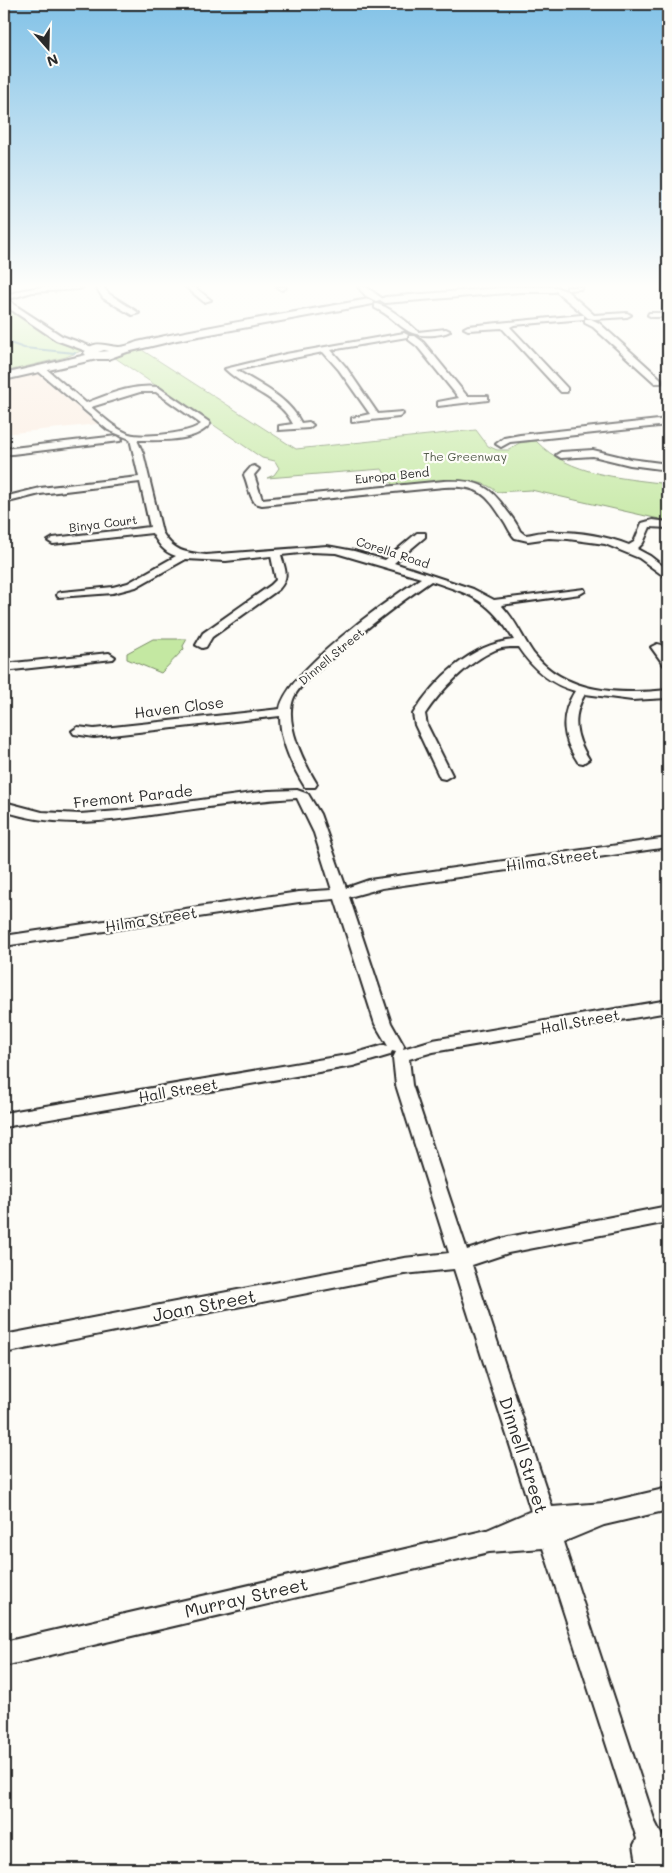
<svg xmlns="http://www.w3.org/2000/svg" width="672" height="1873" font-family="Mali,sans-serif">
	<rect width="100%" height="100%" fill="#fdfcf7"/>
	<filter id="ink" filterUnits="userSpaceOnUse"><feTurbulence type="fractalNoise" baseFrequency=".02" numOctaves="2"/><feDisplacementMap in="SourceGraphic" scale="10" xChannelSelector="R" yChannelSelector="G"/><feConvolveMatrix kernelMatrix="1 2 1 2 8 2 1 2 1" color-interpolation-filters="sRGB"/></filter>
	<g filter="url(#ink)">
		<path fill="#fbebdf" d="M38,374l46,39 14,11 -94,10v-52z"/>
		<path fill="#c4e8a2" stroke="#788a66" d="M4,303l46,33 36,13 -20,8 -62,15z
			M142,350l154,99 180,-19 12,16 9,4h12l10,-7 17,-2c34,35 87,37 132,43v37l-137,-31 -34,2c-21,-21 -76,-8 -104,-6l-11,-17 -115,9 7,-3 5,-7 -4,-7 -13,-3 -148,-101z
			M153,639h34l-4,7 1,3 -23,24 -34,-14v-6z"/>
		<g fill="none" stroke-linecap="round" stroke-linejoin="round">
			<path stroke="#63939b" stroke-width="2" d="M4,341l20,7 51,5"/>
			<defs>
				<path id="street" d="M42,287h41l-4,2 -47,3 -23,7 4,5 49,32 33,12v4h-6l-33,-12 -52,-35v-9l19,-6z
					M96,287h7l6,7 30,19 -7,2 -29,-17z
					M186,287h8l17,13 -7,2z
					M277,287h8l1,1 -4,2z
					M358,287h8l17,12 -7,2 -10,-5z
					M557,288l10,3 27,24 33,-2 4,2 -4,2 -33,2 -6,-1 -31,-26z
					M375,304c12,0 35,20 43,28l28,-3 4,2c-5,3 -10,3 -15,4 -33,3 -33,-14 -60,-27z
					M649,313h19v4h-16l-4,-2z
					M581,315h3v4l-70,6 -4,2 57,61v4h-6l-59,-64 -34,2 -4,-2 4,-2z
					M585,319h6l8,4 62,56v4h-6l-62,-56 -8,-4z
					M404,333l4,2 -1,2 -76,13 14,16 33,48 24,-2 1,2 -4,3 -47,5v-4l18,-4 -31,-44 -16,-18 -87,18c24,15 52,27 65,53l8,-1 4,3 -4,3 -30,2v-4l14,-2c-14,-28 -47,-34 -68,-55l61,-15z
					M409,336h6l8,6 44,54h21v4l-50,6v-4l21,-4 -42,-52 -8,-6z
					M38,367h6l42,36c24,-9 46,-19 72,-16l51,35 1,2c-15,19 -51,16 -73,16l6,13 19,79c11,19 23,21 44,23l121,-9 27,5 31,9 32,-27h8v4l-31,26 79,26 21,11 90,-11 1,2 -5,3 -79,11c14,14 21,32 32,48 32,41 88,42 135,37v8l-36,2 -47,-6c-14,23 -10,43 4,65l-6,4 -5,-1c-16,-24 -19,-45 -3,-71 -26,-7 -43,-23 -57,-44 -8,0 -16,0 -23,3 -27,12 -54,40 -70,64l2,11 25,50 -7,4 -5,-1 -25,-53 -2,-11c22,-35 58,-70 101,-74 -24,-40 -41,-45 -83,-59 -38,26 -75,55 -108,85 -10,9 -23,19 -29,31 -11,25 10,66 23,87l-2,3h-10c-13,-21 -25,-46 -25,-71l-186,21 -20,-3 -2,-3 6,-4 16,2 186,-20c7,-38 108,-109 141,-131l-85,-25 -26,-1 -29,3c4,15 9,21 -2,34l-67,48 -6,10 -4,1 -6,-3 7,-12 68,-48 5,-5 -5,-24 -45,5 -40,-2 -50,28 -23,6 -55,4 -1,-2 1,-2 4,-1 51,-5 15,-4 48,-27c-13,-4 -18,-13 -24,-23l-99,11 -5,-3 5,-3 97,-11 -10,-45 -100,12 -36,9v-6l36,-9 99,-11 -9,-38 -22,-9 -70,-59zM140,392h16l45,32c-11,10 -59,14 -72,10 -15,-6 -26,-17 -38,-27z
					M668,419v6l-148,16 -10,1 -9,5 -5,-3 8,-6 16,-3z
					M117,436l5,3 -2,2 -116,14v-6z
					M593,450l37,9 38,5v6l-38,-5 -37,-9 -32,2 -5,-3 5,-3z
					M254,466l5,3 -5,6 8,24 182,-18c32,-1 45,3 63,30 5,6 10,13 13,20l5,4c7,0 12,-3 19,-3 28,-1 59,3 85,13l5,-3 8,-19 11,-3 15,2v6l-18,-1 -7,16 -6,6 13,7 18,14v7l-7,-3 -22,-16 -34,-14 -37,-5 -19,-1 -21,3 -13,-3c-5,-5 -7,-11 -11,-17 -18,-28 -25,-36 -60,-34l-182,18 -7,-2c-6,-8 -7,-19 -11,-28l7,-8z
					M657,644l4,1 7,10v11l-4,-1 -13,-18z
					M109,653l6,4 -2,2 -109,12v-7z
					M297,790l11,4 12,20 26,74 23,-8 299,-42v9l-286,41 -33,9 42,126 13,23 -1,3 30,-9 235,-40v12l-235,40 -24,7 3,26 55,165 41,-13 160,-31v16l-160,31 -36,12 80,242 52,-4 64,-15v22l-64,15 -41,17 92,280 13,26v21h-30l-4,-24 3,-6 -94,-291 -54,4 -485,114v-24l483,-112 44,-19 -77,-242 -50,5 -400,79v-18l400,-77 45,-5 -53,-168 -3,-27 3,-6 -4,-1 -2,4 -37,11 -349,61v-14l349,-59 31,-9 4,1 -13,-22 -40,-125 -36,3 -295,44v-10l295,-44 33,-2 -18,-57 -17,-35c-47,2 -93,10 -140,16 -52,8 -102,14 -153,-3v-9l38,10 38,2 39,-3 149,-20z"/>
				<path id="secondary" d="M512,287h45l2,2 -5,3h-34l-135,11 -5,-3 5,-3z
					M567,287h15l-1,2 -14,1z
					M369,299l5,3 -1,2 -196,36 -50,12 -19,7h-11l-93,21v-6l82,-19 -2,-2c11,-15 21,-6 35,-6 5,0 13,-3 18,-5 77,-17 155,-29 232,-43zM104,350l5,1 -11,1z"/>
			</defs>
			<use href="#street" stroke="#2b2b2b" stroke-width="4"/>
			<use href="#secondary" stroke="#2b2b2b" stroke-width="4"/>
			<use href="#street" fill="#fdfcf7" fill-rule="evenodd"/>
			<use href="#secondary" fill="#fdfcf7" fill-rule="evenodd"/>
		</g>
	</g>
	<linearGradient id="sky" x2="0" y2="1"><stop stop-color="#82c2e7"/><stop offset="0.52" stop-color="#fefefb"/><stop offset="1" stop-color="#fefefb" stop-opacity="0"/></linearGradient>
	<rect width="672" height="549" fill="url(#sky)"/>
	<g text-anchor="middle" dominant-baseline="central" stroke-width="4.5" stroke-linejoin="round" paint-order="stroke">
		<g font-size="12" fill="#515a49" stroke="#fdfcf7">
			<text x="465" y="456">The Greenway</text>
		</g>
		<g font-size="12" fill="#2b2b2b" stroke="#fdfcf7">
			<text transform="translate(392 475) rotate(-6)">Europa Bend</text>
			<text transform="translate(103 523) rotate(-7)">Binya Court</text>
			<text transform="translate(393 552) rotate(18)">Corella Road</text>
			<text transform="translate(331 656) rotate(-40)">Dinnell Street</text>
		</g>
		<g font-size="15" fill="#2b2b2b" stroke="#fdfcf7">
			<text transform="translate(179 707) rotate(-7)">Haven Close</text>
			<text transform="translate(133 796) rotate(-6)">Fremont Parade</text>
			<text transform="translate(552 859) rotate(-8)">Hilma Street</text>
			<text transform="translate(151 919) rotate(-9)">Hilma Street</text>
			<text transform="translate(580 1021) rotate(-10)">Hall Street</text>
			<text transform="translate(178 1090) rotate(-10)">Hall Street</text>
		</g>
		<g font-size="18" fill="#2b2b2b" stroke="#fdfcf7">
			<text transform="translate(204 1305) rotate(-11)">Joan Street</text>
			<text transform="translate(524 1455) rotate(72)">Dinnell Street</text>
			<text transform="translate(246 1597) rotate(-13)">Murray Street</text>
		</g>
	</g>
	<rect width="672" height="1873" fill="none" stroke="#fdfcf7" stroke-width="20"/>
	<rect x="10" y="10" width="652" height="1853" fill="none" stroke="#2b2b2b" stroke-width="2" filter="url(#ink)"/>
	<g transform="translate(48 48) rotate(160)" stroke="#fdfcf7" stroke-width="4" paint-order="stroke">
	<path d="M0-4L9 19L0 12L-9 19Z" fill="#2b2b2b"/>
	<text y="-8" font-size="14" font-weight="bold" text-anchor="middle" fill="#2b2b2b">N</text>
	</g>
</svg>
